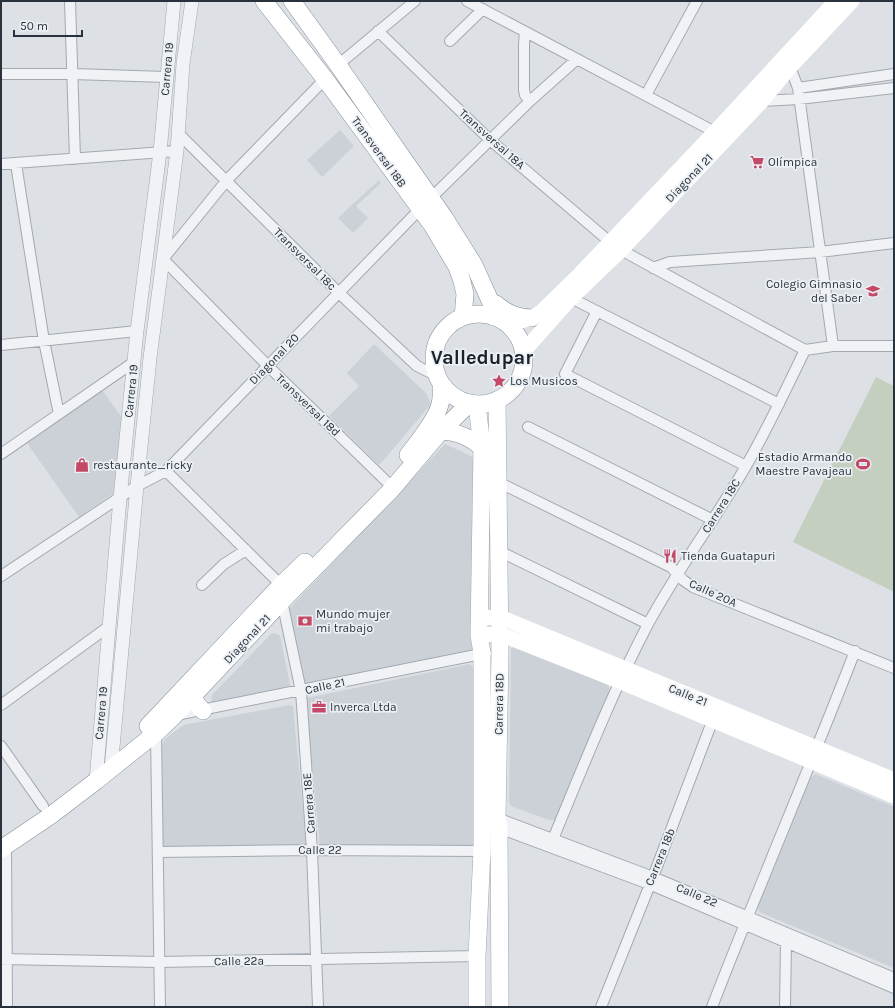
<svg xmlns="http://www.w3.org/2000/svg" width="895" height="1008" font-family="Karla,sans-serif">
	<rect width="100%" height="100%" fill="#dde1e6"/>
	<path fill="#ccd1d8" d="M340,130l14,16 -32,31 -15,-17z
		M379,180l2,3 -25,23 12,12 -15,15 -15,-15z
		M374,344l52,49 5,11 -43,51 -9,10 -50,-49 30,-30 -12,-13z
		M102,390l23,32 -7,68 -39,27 -52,-74z
		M445,444l24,11 7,5 1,185 -4,5 -6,1 -156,34h-5l-3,-2 -16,-72z
		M272,633l5,1 3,2 11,54 -75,16 -5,-5 1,-6z
		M514,645l9,2 83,37 3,3 1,4 -54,129h-7l-38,-14 -2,-5 2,-152z
		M470,664l3,3 2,80 -1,95 -1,7 -153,-2 -14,-146 1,-3z
		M290,705l3,1 13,135 -1,7 -140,1 -2,-7 -1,-97 3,-6 17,-13 6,-2z
		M815,774l79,33v161l-135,-56 -1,-4v-4l52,-125z"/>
	<path fill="#c4cfbf" d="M876,377l18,9v206l-101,-50z"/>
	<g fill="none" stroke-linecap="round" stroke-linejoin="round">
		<defs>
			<path id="minor" d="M70,1l5,158
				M467,1l248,131
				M378,31l112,109 120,102
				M525,32l-1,12v46l1,5 5,6
				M450,41l33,-32
				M338,65l77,-64
				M790,67l8,21 35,258
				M1,74h72l93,3
				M325,79l-98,101 -64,79 105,107 118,115
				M798,88l96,-14
				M646,95l51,-94
				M762,101l37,-2 95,-11
				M178,133l161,160 78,73 20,10
				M1,164l176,-13
				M16,164l28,177 15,73
				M431,198l99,-97 47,-42
				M621,250l184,100 28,-4h61
				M653,268l17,-6 150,-10 74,-9
				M571,298l208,106
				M597,311l-32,63 181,92
				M1,345l136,-14
				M528,427l185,93
				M1,454l133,-92
				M166,471l115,114 1,16 19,90 11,159 6,157
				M498,482l173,85 12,13 10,7 201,81
				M499,551l149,73
				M1,576l136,-90 29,-15 254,-262
				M202,585l22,-21 22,-14
				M1,705l107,-78
				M176,715l310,-62
				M156,733l4,274
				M1,746l42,60
				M497,818l156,59 241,101
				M499,828l150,56 245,104
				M553,839c30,-72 58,-144 94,-213 30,-56 68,-106 99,-160 22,-38 40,-77 59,-116
				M6,845l1,162
				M158,852l154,-2 170,1
				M1,959l158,3 318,-6
				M601,1007l52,-130 62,-163
				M712,1007c46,-119 97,-237 143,-356
				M785,1007l1,-65"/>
			<path id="tertiary" d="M111,769l26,-283 13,-128 27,-207 6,-87 9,-63
				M96,781l24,-283 17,-167 23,-179 14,-151"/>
			<path id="primary" d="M497,400l3,253 -3,165 2,10 1,179
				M477,404l5,44 -3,187 3,18v198l-5,105v51"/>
			<path id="trunk" d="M264,1l61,78 107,146 25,42 5,14 3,13 -2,23
				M292,1l46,64 106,152 30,48 18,40 2,12
				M496,304c12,10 20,13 36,14
				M434 359a45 45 0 1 1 90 0a45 45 0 1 1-90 0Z
				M441,431c17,1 29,6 41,17
				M408,455c9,-11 29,-37 32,-51 2,-7 1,-14 1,-21
				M193,696l4,8 6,7
				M148,726l133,-141 24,-23
				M1,849l49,-33 46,-35 60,-48 18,-17 108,-115 110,-112 49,-58 29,-28"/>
		</defs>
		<use href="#minor" stroke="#a3a9b0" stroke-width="12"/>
		<use href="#tertiary" stroke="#a3a9b0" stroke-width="14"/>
		<use href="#primary" stroke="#9ea7b1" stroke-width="18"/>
		<use href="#trunk" stroke="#86909c" stroke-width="18"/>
		<use href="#minor" stroke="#f0f2f5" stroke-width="10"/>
		<use href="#tertiary" stroke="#f0f2f5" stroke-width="13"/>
		<path stroke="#fff" stroke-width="15" d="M503,322h14l15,-4 9,-6 39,-38 135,-142 121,-131
			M523,352l48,-54 50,-48 141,-149 28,-34 62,-66
			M479,618l21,-1 394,163
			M479,635l21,-1 119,47 275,115"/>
		<use href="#primary" stroke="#fff" stroke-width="17"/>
		<use href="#trunk" stroke="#fff" stroke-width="17"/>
	</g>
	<defs>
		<symbol id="supermarket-bare" viewBox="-9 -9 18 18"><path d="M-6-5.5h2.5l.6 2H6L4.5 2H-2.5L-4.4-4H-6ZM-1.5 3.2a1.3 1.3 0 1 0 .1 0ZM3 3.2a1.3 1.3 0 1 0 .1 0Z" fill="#c44966" stroke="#ecf0f4" stroke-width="2.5" paint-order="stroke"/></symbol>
		<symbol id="school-bare" viewBox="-9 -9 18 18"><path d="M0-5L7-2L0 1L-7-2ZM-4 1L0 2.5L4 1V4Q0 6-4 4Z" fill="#c44966" stroke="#ecf0f4" stroke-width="2.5" paint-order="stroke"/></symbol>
		<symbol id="sight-bare" viewBox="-9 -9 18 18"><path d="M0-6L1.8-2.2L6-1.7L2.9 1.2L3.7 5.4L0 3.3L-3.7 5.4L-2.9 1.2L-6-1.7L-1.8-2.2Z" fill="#c44966" stroke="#ecf0f4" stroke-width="2.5" paint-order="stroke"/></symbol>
		<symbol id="stadium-bare" viewBox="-9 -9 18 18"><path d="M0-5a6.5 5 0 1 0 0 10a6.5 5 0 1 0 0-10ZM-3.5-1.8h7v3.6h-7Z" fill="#c44966" stroke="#ecf0f4" stroke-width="2.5" paint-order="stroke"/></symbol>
		<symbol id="shop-bare" viewBox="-9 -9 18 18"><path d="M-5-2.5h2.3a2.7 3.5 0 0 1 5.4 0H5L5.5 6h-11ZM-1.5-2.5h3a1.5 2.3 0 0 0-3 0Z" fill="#c44966" stroke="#ecf0f4" stroke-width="2.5" paint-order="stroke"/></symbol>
		<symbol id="restaurant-bare" viewBox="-9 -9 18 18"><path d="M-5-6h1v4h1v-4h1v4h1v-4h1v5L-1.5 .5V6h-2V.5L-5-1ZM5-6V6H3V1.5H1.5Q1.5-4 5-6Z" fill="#c44966" stroke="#ecf0f4" stroke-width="2.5" paint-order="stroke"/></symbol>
		<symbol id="bank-bare" viewBox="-9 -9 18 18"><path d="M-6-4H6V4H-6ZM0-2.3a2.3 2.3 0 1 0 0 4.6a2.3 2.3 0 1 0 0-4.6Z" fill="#c44966" stroke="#ecf0f4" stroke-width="2.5" paint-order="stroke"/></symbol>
		<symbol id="office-bare" viewBox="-9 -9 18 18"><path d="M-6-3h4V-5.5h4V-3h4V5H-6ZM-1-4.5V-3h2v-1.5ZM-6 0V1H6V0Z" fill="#c44966" stroke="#ecf0f4" stroke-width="2.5" paint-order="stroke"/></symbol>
	</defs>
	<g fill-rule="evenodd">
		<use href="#supermarket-bare" x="747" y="152" width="20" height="20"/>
		<use href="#school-bare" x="863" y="281" width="20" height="20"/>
		<use href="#sight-bare" x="489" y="371" width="20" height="20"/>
		<use href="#stadium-bare" x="853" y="454" width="20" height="20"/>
		<use href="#shop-bare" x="72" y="455" width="20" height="20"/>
		<use href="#restaurant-bare" x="660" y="546" width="20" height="20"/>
		<use href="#bank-bare" x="295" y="611" width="20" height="20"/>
		<use href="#office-bare" x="309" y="697" width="20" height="20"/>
	</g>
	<g text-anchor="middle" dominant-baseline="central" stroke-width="3.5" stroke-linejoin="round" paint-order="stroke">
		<g font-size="12" fill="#28313c" stroke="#ecf0f4">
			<text transform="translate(167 69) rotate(-85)">Carrera 19</text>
			<text transform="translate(492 139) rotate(42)">Transversal 18A</text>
			<text transform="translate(379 152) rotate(54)">Transversal 18B</text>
			<text transform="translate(689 178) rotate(-46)">Diagonal 21</text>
			<text transform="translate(305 259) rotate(45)">Transversal 18c</text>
			<text transform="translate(274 359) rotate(-46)">Diagonal 20</text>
			<text transform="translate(131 391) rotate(-84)">Carrera 19</text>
			<text transform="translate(308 405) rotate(44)">Transversal 18d</text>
			<text transform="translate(721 506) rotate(-58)">Carrera 18C</text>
			<text transform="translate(713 593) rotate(24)">Calle 20A</text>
			<text transform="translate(247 639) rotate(-47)">Diagonal 21</text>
			<text transform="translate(325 686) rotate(-12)">Calle 21</text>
			<text transform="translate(688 695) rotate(22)">Calle 21</text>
			<text transform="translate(499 704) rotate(-89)">Carrera 18D</text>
			<text transform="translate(101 713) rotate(-85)">Carrera 19</text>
			<text transform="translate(309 803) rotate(-94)">Carrera 18E</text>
			<text x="320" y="850">Calle 22</text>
			<text transform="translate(660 857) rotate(-68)">Carrera 18b</text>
			<text transform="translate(697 895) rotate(23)">Calle 22</text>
			<text transform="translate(239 961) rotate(-1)">Calle 22a</text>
		</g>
		<g font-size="12" fill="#28313c" stroke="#ecf0f4" text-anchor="start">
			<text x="768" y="162">Olímpica</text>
			<text x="862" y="284" text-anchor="end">Colegio Gimnasio<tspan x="862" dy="14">del Saber</tspan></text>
			<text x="510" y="381">Los Musicos</text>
			<text x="852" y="457" text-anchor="end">Estadio Armando<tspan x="852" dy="14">Maestre Pavajeau</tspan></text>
			<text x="93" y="465">restaurante_ricky</text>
			<text x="681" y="556">Tienda Guatapuri</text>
			<text x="316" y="614">Mundo mujer<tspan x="316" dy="14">mi trabajo</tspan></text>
			<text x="330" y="707">Inverca Ltda</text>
		</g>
		<g font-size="20" font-weight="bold" fill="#1a222c" stroke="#ecf0f4">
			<text x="482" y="357">Valledupar</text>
		</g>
	</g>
	<rect width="895" height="1008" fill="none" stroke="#28313c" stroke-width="4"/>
	<path d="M14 30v6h68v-6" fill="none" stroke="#28313c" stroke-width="2"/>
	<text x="20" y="30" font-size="12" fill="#28313c" stroke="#ecf0f4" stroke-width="3" paint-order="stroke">50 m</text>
</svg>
